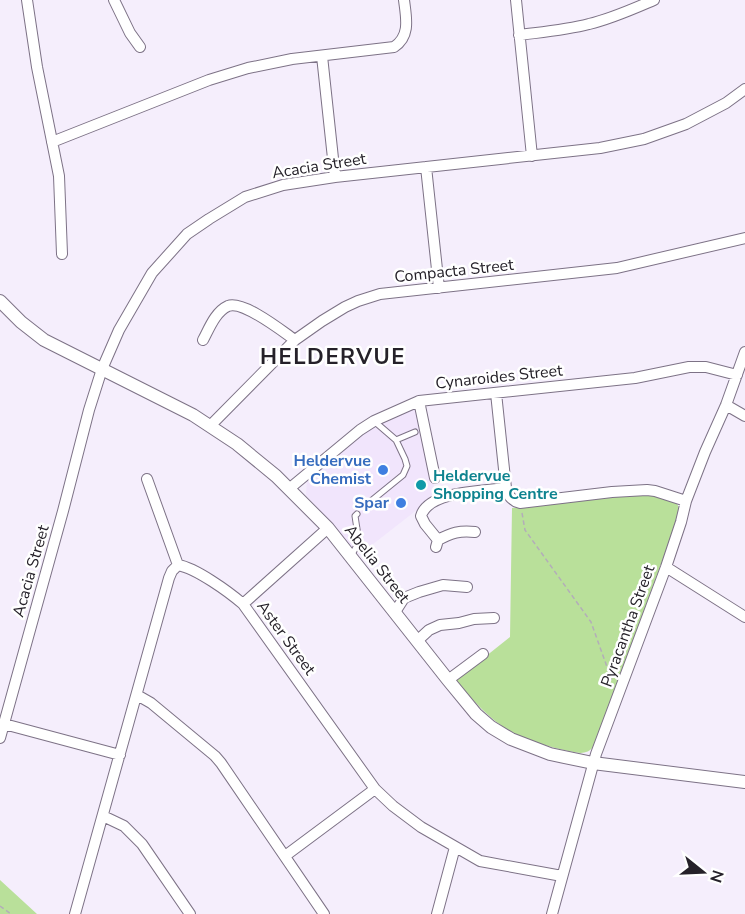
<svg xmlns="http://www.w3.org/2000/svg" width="745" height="914" font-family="'Nunito Sans',sans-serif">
	<rect width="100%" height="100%" fill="#f5eefc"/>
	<path fill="#f1e5fc" d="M416,407l20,88 -77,60 -53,-60 1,-15 62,-50z"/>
	<path fill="#b9e09a" d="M645,494c8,1 26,5 32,10 3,4 2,6 2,11l-85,231c-8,11 -19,6 -30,4 -54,-12 -74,-28 -108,-70l54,-43 2,-129z
		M0,880l37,34h-37z"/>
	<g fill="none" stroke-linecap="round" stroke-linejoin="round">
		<defs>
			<path id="service" d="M396,440l19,-8
				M371,501l32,-26 4,-9 -2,-7 -9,-19 -22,-19
				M351,556l8,-14 -4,-26 2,-2"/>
			<path id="minor" d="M27,0l10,67 22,109 3,78
				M114,0l16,33 10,14
				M516,0l16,156
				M519,35c23,-3 47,-5 70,-11 22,-5 44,-15 65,-24
				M322,56l13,121
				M52,142l157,-62 39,-12 44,-9 102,-12c17,-11 12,-30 10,-47
				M426,167l13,121
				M203,340c6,-11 12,-28 25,-34 15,-6 54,25 67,34
				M496,393l10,95c2,8 6,13 14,15l92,-11 35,-2 8,1 31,10
				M419,401l16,77
				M726,405l19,11
				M210,426l85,-86 27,-19 23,-14 13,-6 22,-7 237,-26 128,-30
				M147,479l31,86
				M290,488l70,-58 14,-9 45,-20 216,-23 54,-11h17l31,8
				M438,540c13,-7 22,-10 37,-8
				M436,547l2,-7 -13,-16 -4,-8c7,-25 62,-25 85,-28
				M178,565c18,3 51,27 65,39l132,185 18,17 28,21 59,34 82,15
				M666,567l79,50
				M243,604l85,-76
				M395,612l9,-14 15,-6 24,-7 24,2
				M417,641l12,-11 11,-5 19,-2 15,-4 20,-1
				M448,680l35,-26
				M137,695l14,8 64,53 6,7 103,151
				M4,724l116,31
				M0,738l63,-227 26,-101 13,-41 17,-39 33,-57 35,-39 22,-15 36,-22 38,-12 52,-8 265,-29 44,-9 42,-15 40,-21 19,-14
				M103,816l21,10 18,18 48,70
				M285,856l90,-67
				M75,914l94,-336 3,-7 6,-6
				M437,914l18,-67
				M552,914l44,-160 70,-187 15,-45 5,-21 19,-49 21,-47 19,-53"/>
			<path id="tertiary" d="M0,301l21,21 23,18 149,75 44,29 39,32 52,52 120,152 28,34 15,13 20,12 39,15 43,9 152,19"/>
		</defs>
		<use href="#service" stroke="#7d7286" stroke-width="7"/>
		<use href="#minor" stroke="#7d7286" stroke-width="12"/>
		<use href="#tertiary" stroke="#7d7286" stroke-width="14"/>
		<path stroke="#b3adb9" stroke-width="1.5" stroke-dasharray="4.5 3" stroke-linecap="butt" d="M522,513l3,17 66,92 21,59
			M0,906l11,8"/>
		<use href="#service" stroke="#fff" stroke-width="5"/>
		<use href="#minor" stroke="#fff" stroke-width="10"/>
		<use href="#tertiary" stroke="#fff" stroke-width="12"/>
	</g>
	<g fill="#3f7fe0" stroke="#fff" stroke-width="2">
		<circle cx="383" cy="470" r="6"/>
		<circle cx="401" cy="503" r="6"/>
	</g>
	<circle fill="#0f9aa8" stroke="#fff" stroke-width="2" cx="421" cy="485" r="6"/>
	<g text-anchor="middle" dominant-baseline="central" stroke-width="5" stroke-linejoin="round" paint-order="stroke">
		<g font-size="16" fill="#252129" stroke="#fff">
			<text transform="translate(319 166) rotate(-9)">Acacia Street</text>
			<text transform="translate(454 271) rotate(-6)">Compacta Street</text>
			<text transform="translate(499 377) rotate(-6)">Cynaroides Street</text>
			<text transform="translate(377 564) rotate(52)">Abelia Street</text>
			<text transform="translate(31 571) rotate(-74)">Acacia Street</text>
			<text transform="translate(628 626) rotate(-70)">Pyracantha Street</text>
			<text transform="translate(286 638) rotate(54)">Aster Street</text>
		</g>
		<g font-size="16" font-weight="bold" fill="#366cbe" stroke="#fff" text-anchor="end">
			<text x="371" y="461">Heldervue<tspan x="371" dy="18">Chemist</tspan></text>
			<text x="389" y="503">Spar</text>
		</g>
		<g font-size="16" font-weight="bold" fill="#0d838f" stroke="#fff" text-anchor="start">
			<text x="433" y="476">Heldervue<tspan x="433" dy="18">Shopping Centre</tspan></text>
		</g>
		<g font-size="22" font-weight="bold" letter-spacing="1.5" fill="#252129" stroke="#fff">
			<text x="333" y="357">HELDERVUE</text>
		</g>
	</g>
	<g transform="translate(703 872) rotate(108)" stroke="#ffffff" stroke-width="4.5" paint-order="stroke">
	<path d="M0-4.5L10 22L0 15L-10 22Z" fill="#252129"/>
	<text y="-9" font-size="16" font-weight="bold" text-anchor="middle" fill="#252129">N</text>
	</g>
</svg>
